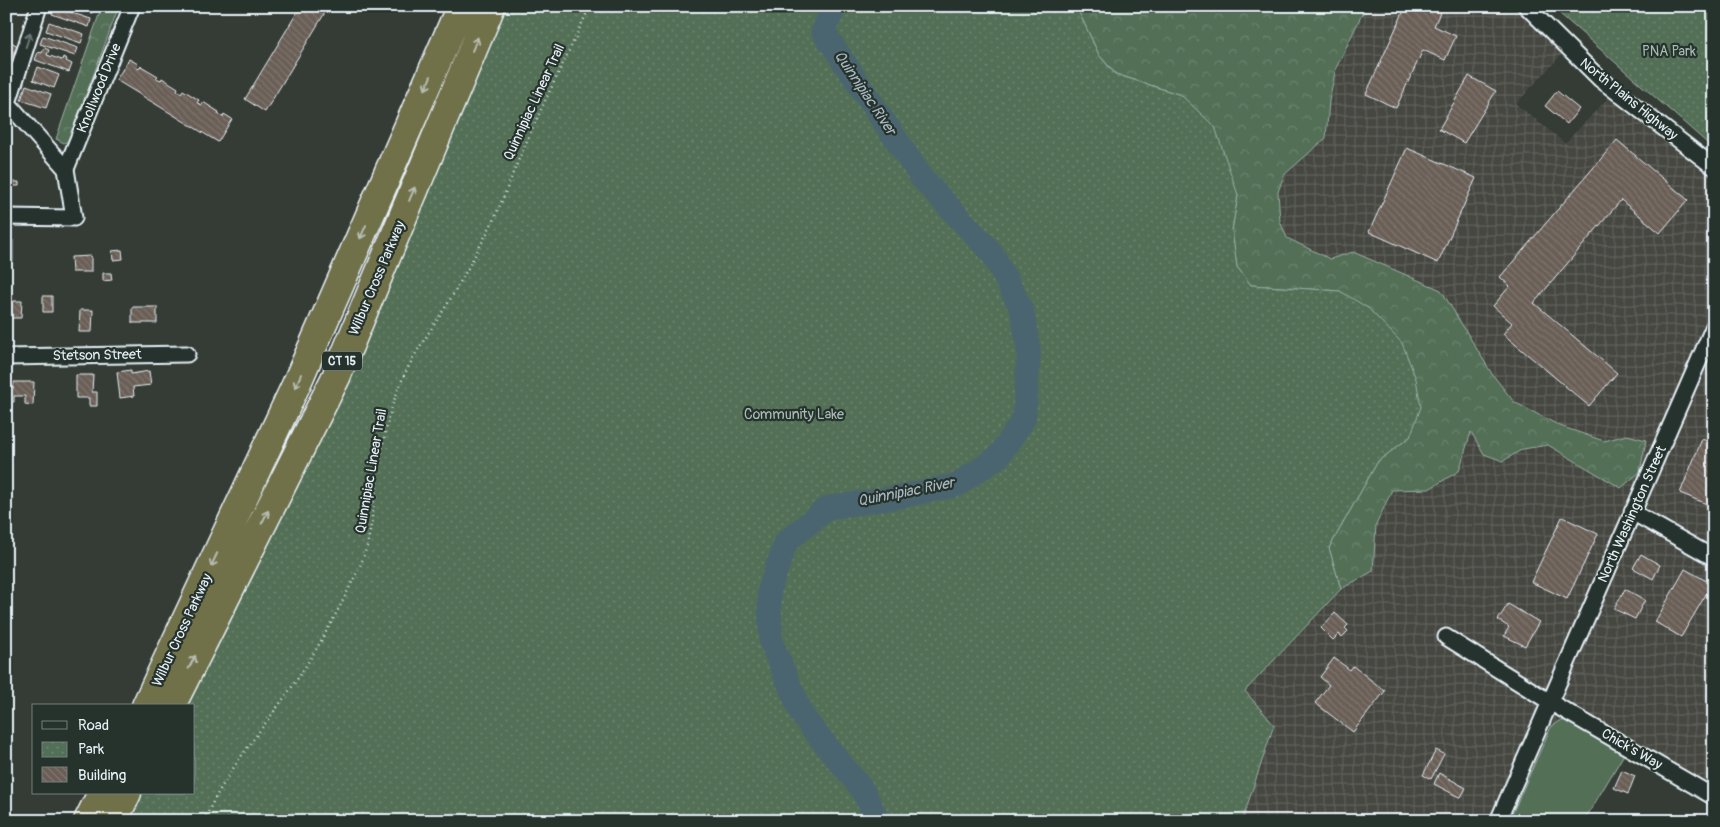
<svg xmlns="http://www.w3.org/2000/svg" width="1720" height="827" font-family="Pangolin,sans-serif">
	<defs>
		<pattern id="industrial-grid" width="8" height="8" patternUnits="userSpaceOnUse" patternTransform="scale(1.25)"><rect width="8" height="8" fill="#44463f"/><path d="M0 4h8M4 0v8" fill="none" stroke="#5f615c"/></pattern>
		<pattern id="forest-crowns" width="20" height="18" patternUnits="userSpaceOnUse" patternTransform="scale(1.25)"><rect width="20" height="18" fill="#526f57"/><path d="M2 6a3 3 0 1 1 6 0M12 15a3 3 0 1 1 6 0" fill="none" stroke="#6b8470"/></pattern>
		<pattern id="park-dots" width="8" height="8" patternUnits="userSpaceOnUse" patternTransform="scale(1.25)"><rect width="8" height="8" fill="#526f57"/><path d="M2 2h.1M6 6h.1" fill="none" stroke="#6b8470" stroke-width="1.8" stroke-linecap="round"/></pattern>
		<pattern id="building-back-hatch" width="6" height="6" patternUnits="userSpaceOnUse" patternTransform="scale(1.25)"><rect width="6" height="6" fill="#6a5e56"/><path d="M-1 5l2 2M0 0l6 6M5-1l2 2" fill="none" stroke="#7f766f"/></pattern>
	</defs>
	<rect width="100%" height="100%" fill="#343c35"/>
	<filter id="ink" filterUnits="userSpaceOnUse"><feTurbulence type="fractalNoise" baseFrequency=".02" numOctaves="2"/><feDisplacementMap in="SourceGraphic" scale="10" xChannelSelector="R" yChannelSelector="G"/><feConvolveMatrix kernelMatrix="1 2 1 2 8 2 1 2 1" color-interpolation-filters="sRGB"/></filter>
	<g filter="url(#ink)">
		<path fill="url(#industrial-grid)" d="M1366,6h154l45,45 -49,53 49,39 47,-49 102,79v638l-14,-14 -74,-46 -42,70h-342l32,-95 -29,-34 96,-103 31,-18 4,-46 17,-35 35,-1 43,-57 32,29 20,-12 25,-4 73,42 6,-52 -23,6 -44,-15 -46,-24 -22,-28 -162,-115 -43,-21 -7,-17 -2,-29 6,-17 42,-37 3,-37 7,-33z"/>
		<path fill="#526f57" stroke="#9db0a8" d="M1570,720l56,31 -42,70h-75l42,-94 9,-6z"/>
		<path fill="url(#forest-crowns)" stroke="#9db0a8" d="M102,6h17l-50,135 -5,2 -8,-4z
			M1076,6h290l-30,62 -7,33 -3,37 -42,37 -6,17 2,29 7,17 43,21 23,-7 88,38 51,84 22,28 46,24 44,15 23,-6 19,5 -6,32 -19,16 -73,-43 -25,4 -20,12 -19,-7 -13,-22 -12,39 -30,18 -37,1 -16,35 -3,46 -32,18 -12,-41 49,-87 32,-24 -70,-146 -89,-6 -14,-18 -5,-37 6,-35 -57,-100 -65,-21 -17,-19z"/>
		<path fill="url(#park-dots)" stroke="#9db0a8" d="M503,6h573l23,49 16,19 66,21 34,32 23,68 -6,35 5,37 14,18 89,6 28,17 34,35 14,36 5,28 -11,30 -32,24 -49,87 12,41 -96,102 29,34 -32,96h-1116l13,-28h55v-87h-12z
			M1551,6h163v143z"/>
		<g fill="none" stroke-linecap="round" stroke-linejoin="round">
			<path stroke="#4c6570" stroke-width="24" d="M835,6l-12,25 99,147 70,75 30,57 7,42 -5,67 -25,37 -42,29 -60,12 -70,11 -41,34 -17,48 2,52 32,75 59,72 16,32"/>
		</g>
		<path fill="url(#building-back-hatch)" stroke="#e8f1f8" d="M6,6h7l-7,21z
			M73,6h25l-2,5 -3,-1 -1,3z
			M301,6h28l-64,106 -20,-13z
			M1406,6h37l-9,20 22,10 -11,24 -22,-10 -27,58 -30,-14z
			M54,7l37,12 -2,8 -37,-13z
			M49,22l35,12 -3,9 -35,-12z
			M43,36l35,12 -3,8 -35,-12z
			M6,39l12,7 -12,18z
			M44,48l5,2 -2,5 15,5 1,-3 4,2 -1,2 6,3 -3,8 -34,-12 3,-8 4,1z
			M129,59l9,5 -2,3 3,2 2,-3 17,10 -2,2 5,2 1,-2 16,10 -1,2 4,3 2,-3 16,10 -2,3 5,2 1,-3 16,10 -1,2 5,3 1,-3 8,5 -14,23 -102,-62z
			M38,67l21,8 -5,13 -21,-8z
			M1469,76l27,15 -32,52 -25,-14z
			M26,85l25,9 -5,14 -25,-8z
			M1557,91l22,18 -12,15 -22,-18z
			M1617,140l71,60 -28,33 -39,-33 -87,103 83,70 -28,33 -86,-72 9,-11 -19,-17 17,-20 -10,-9z
			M1407,148l69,30 -38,85 -69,-31z
			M6,169l4,1 -3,17h-1z
			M12,182h7v4h-8z
			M6,240h7v21h-7z
			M122,250l1,9 -10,1 -1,-9z
			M91,256v16h-19l-1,-15z
			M103,273h8l1,7 -9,1z
			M43,296h9v16h-9z
			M6,301h16l-1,17h-15z
			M132,307h25v16h-25z
			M80,310h13l-1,22h-13z
			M131,370v4l18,-3 2,14 -18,2 1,9 -14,2 -3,-26z
			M76,375h17l-1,17h5v14h-8v-8h-13z
			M14,382h20l-1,23 -8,-1v-8h-11v6h-8v-14h7z
			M1702,439l12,5v63l-34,-14z
			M1562,517l36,17 -31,65 -36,-17z
			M1641,554l19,11 -7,14 -20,-11z
			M1685,569l27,15 -31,53 -26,-15z
			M1625,589l20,11 -10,19 -21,-10z
			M1508,604l31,18 -14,24 -21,-10 5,-9 -11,-7z
			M1335,613l13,12 -3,3 3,3 -6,6 -3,-3 -6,6 -12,-12z
			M1334,658l16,12 3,-4 32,25 -32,41 -38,-29 14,-18 -9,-8z
			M1436,750l8,4 -13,25 -8,-4z
			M1622,770l13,6 -7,18 -14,-6z
			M1439,773l27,15 -5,9h-2l-25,-13z"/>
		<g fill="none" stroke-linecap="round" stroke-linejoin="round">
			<defs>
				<path id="street" d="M1526,6l74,73 114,88
					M6,101l60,68 8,49 -68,-1
					M8,103l31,-97
					M66,169l66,-163
					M6,357l181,-3
					M1632,512l82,46
					M1446,637l104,65 164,95
					M1498,821l216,-495"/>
				<path id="highway" d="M146,706l150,-321 165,-379
					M171,706l165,-329 155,-371
					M88,821l14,-28
					M113,821l14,-28"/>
			</defs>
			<use href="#street" stroke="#e8f1f8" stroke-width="19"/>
			<use href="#highway" stroke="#e8f1f8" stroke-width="31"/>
			<path stroke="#e8f1f8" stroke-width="2.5" stroke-dasharray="1 4" stroke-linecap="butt" d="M204,821c21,-48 55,-88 85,-130 27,-38 50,-81 70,-123 10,-21 12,-44 15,-66 5,-37 10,-77 24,-112 12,-32 32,-58 50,-87 14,-23 27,-48 40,-72 14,-27 25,-60 38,-88 20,-46 43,-91 64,-137"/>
			<use href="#street" stroke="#26332d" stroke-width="15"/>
			<use href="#highway" stroke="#6f704a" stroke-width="28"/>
		</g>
		<defs><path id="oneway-shaft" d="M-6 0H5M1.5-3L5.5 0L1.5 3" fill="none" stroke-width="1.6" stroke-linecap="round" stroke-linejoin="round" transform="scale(1.25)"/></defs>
		<use stroke="#6a7674" href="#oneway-shaft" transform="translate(28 40) rotate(-72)"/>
		<g stroke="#b8bdb2">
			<use href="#oneway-shaft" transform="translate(475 44) rotate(-67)"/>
			<use href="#oneway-shaft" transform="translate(428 83) rotate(114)"/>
			<use href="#oneway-shaft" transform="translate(412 194) rotate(-67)"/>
			<use href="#oneway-shaft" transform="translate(363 232) rotate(114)"/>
			<use href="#oneway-shaft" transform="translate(298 381) rotate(114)"/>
			<use href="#oneway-shaft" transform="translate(265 517) rotate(-63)"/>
			<use href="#oneway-shaft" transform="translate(214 560) rotate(115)"/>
			<use href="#oneway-shaft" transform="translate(192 662) rotate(-63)"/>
		</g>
	</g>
	<g text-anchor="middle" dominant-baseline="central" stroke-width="4.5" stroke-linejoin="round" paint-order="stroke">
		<rect fill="#26332d" stroke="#aeb8bb" stroke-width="1" x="322" y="351.5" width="40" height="19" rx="4"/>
		<g font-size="12" font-weight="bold" fill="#e8f1f8">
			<text x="342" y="361">CT 15</text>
		</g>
		<g font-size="14" fill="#acbdb8" stroke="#26332d">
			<text x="1669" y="51">PNA Park</text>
			<text x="794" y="414">Community Lake</text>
		</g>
		<g font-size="14" fill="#e8f1f8" stroke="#26332d">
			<text transform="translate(99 88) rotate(-68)">Knollwood Drive</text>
			<text transform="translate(1629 99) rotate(39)">North Plains Highway</text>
			<text transform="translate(534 102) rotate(-65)">Quinnipiac Linear Trail</text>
			<text transform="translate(377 278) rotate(-67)">Wilbur Cross Parkway</text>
			<text transform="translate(97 355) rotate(-1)">Stetson Street</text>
			<text transform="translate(371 471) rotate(-80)">Quinnipiac Linear Trail</text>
			<text transform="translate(1632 514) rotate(-66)">North Washington Street</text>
			<text transform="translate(182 630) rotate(-65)">Wilbur Cross Parkway</text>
			<text transform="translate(1632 749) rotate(30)">Chick's Way</text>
		</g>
		<g font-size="15" font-style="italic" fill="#aab9c2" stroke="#26332d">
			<text transform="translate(865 93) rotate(56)">Quinnipiac River</text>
			<text transform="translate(906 492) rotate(-11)">Quinnipiac River</text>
		</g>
	</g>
	<rect width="1720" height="827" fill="none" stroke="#26332d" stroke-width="25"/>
	<rect x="12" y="12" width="1695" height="802" fill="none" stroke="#e8f1f8" stroke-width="2" filter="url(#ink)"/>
	<rect x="32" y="704" width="162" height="90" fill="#26332d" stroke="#747f7e"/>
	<rect x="42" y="721" width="25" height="8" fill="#26332d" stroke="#747f7e"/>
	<text x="78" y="730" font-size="15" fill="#e8f1f8">Road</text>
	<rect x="42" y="742" width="25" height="15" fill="url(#park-dots)" stroke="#747f7e"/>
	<text x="78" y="754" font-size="15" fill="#e8f1f8">Park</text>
	<rect x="42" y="767" width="25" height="15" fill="url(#building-back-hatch)" stroke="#747f7e"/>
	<text x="78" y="780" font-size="15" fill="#e8f1f8">Building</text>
</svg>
